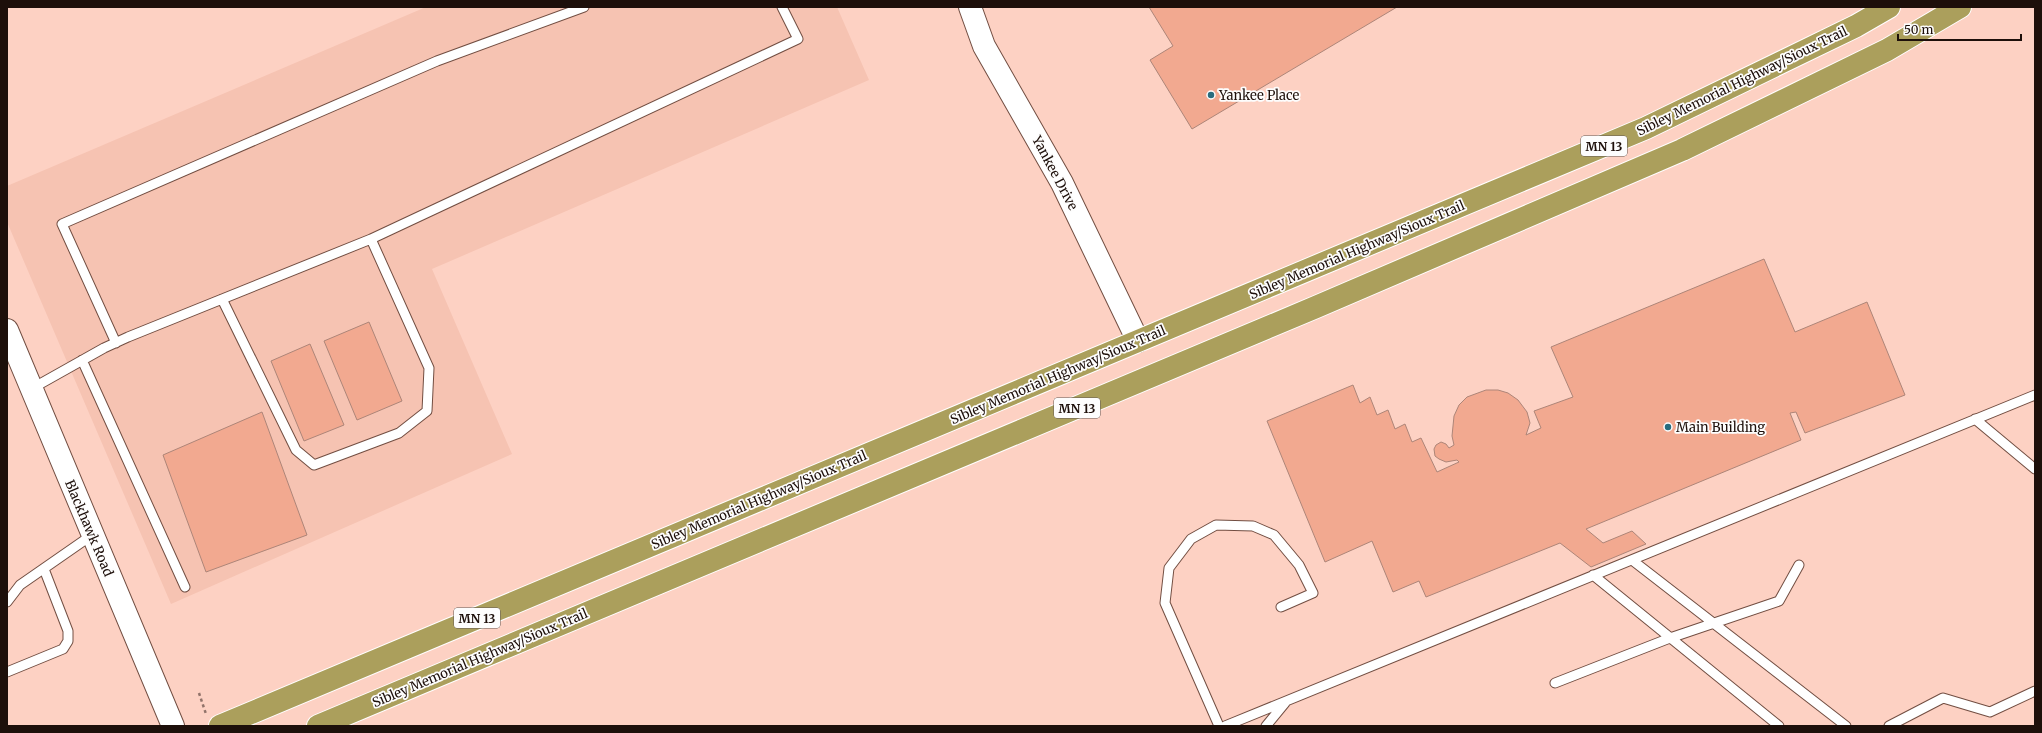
<svg xmlns="http://www.w3.org/2000/svg" width="2042" height="733" font-family="Merriweather,serif">
	<rect width="100%" height="100%" fill="#fdd1c3"/>
	<path fill="#f6c3b2" d="M426,7h411l32,73 -437,189 80,185 -341,150 -164,-382v-36z"/>
	<path fill="#f2a990" stroke="#ad8578" d="M1149,7h248l-205,122 -42,-69 23,-14z
		M1764,259l31,73 72,-30 38,93 -100,38 -9,-21 -6,1 11,27 -215,89 17,14 29,-12 14,13 -55,23 -31,-24 -134,54 -7,-16 -26,11 -21,-51 -47,21 -58,-141 86,-36 7,18 10,-6 7,18 11,-5 7,19 10,-5 7,18 9,-4 16,34 22,-10 -2,-2 -11,2 -7,-3 -4,-3 -1,-7 2,-4 5,-3 5,2 3,4 5,-3 -2,-9 2,-20 5,-11 8,-8 19,-7h12l10,3 10,7 9,12 3,11 -4,12 15,-7 -7,-17 39,-14 -22,-50z
		M369,322l33,79 -45,19 -33,-79z
		M310,344l34,81 -40,16 -33,-80z
		M262,412l45,123 -101,37 -43,-117z"/>
	<g fill="none" stroke-linecap="round" stroke-linejoin="round">
		<defs>
			<path id="service" d="M371,239l427,-200 -16,-32
				M116,343l-54,-119 375,-163 147,-54
				M82,360l103,227
				M31,389l73,-41 24,-11 243,-98 58,129 -2,43 -28,22 -85,32 -18,-15 -74,-151
				M1975,419l60,50
				M1632,560l214,166
				M1593,575l186,151
				M7,602l13,-17 72,-50
				M7,672l56,-23 5,-8v-10l-24,-62
				M1555,683l115,-45 109,-37 20,-36
				M1219,726l-54,-123 4,-35 22,-29 25,-14 37,1 21,9 25,30 14,28 -32,14
				M1225,726l810,-331
				M1266,726l19,-23
				M1889,726l54,-28 47,14 45,-21"/>
			<path id="tertiary" d="M970,7l14,39 78,137 76,158
				M7,330l166,396"/>
			<path id="trunk" d="M220,726l1426,-598 210,-102 33,-19
				M318,726l998,-419 366,-157 205,-100 73,-43"/>
		</defs>
		<use href="#service" stroke="#724e42" stroke-width="11"/>
		<use href="#tertiary" stroke="#724e42" stroke-width="24"/>
		<use href="#trunk" stroke="#fff" stroke-width="24"/>
		<path stroke="#91736a" stroke-width="2.5" stroke-dasharray="3 3" stroke-linecap="butt" d="M199,693l7,21"/>
		<use href="#service" stroke="#fff" stroke-width="9"/>
		<use href="#tertiary" stroke="#fff" stroke-width="22"/>
		<use href="#trunk" stroke="#ab9f5c" stroke-width="22"/>
	</g>
	<g fill="#296c7e" stroke="#fdfdfd" stroke-width="1.5">
		<circle cx="1211" cy="95" r="4"/>
		<circle cx="1668" cy="427" r="4"/>
	</g>
	<g text-anchor="middle" dominant-baseline="central" stroke-width="3.5" stroke-linejoin="round" paint-order="stroke">
		<g fill="#fdfdfd" stroke="#605653" stroke-width="1">
			<rect x="1581" y="136" width="46" height="20" rx="3"/>
			<rect x="1054" y="398" width="46" height="20" rx="3"/>
			<rect x="454" y="608" width="46" height="20" rx="3"/>
		</g>
		<g font-size="12" font-weight="bold" fill="#1d0f0a">
			<text x="1604" y="146">MN 13</text>
			<text x="1077" y="408">MN 13</text>
			<text x="477" y="618">MN 13</text>
		</g>
		<g font-size="13" fill="#1d0f0a" stroke="#fdfdfd">
			<text transform="translate(1742 81) rotate(-26)">Sibley Memorial Highway/Sioux Trail</text>
			<text transform="translate(1055 173) rotate(62)">Yankee Drive</text>
			<text transform="translate(1357 250) rotate(-23)">Sibley Memorial Highway/Sioux Trail</text>
			<text transform="translate(1058 375) rotate(-23)">Sibley Memorial Highway/Sioux Trail</text>
			<text transform="translate(759 500) rotate(-23)">Sibley Memorial Highway/Sioux Trail</text>
			<text transform="translate(89 528) rotate(67)">Blackhawk Road</text>
			<text transform="translate(480 658) rotate(-23)">Sibley Memorial Highway/Sioux Trail</text>
		</g>
		<g font-size="13" fill="#1d0f0a" stroke="#fdfdfd" text-anchor="start">
			<text x="1219" y="95">Yankee Place</text>
			<text x="1676" y="427">Main Building</text>
		</g>
	</g>
	<rect width="2042" height="733" fill="none" stroke="#1d0f0a" stroke-width="16"/>
	<path d="M1898 34v6h123v-6" fill="none" stroke="#1d0f0a" stroke-width="2"/>
	<text x="1904" y="34" font-size="12" fill="#1d0f0a" stroke="#fdfdfd" stroke-width="3" paint-order="stroke">50 m</text>
</svg>
